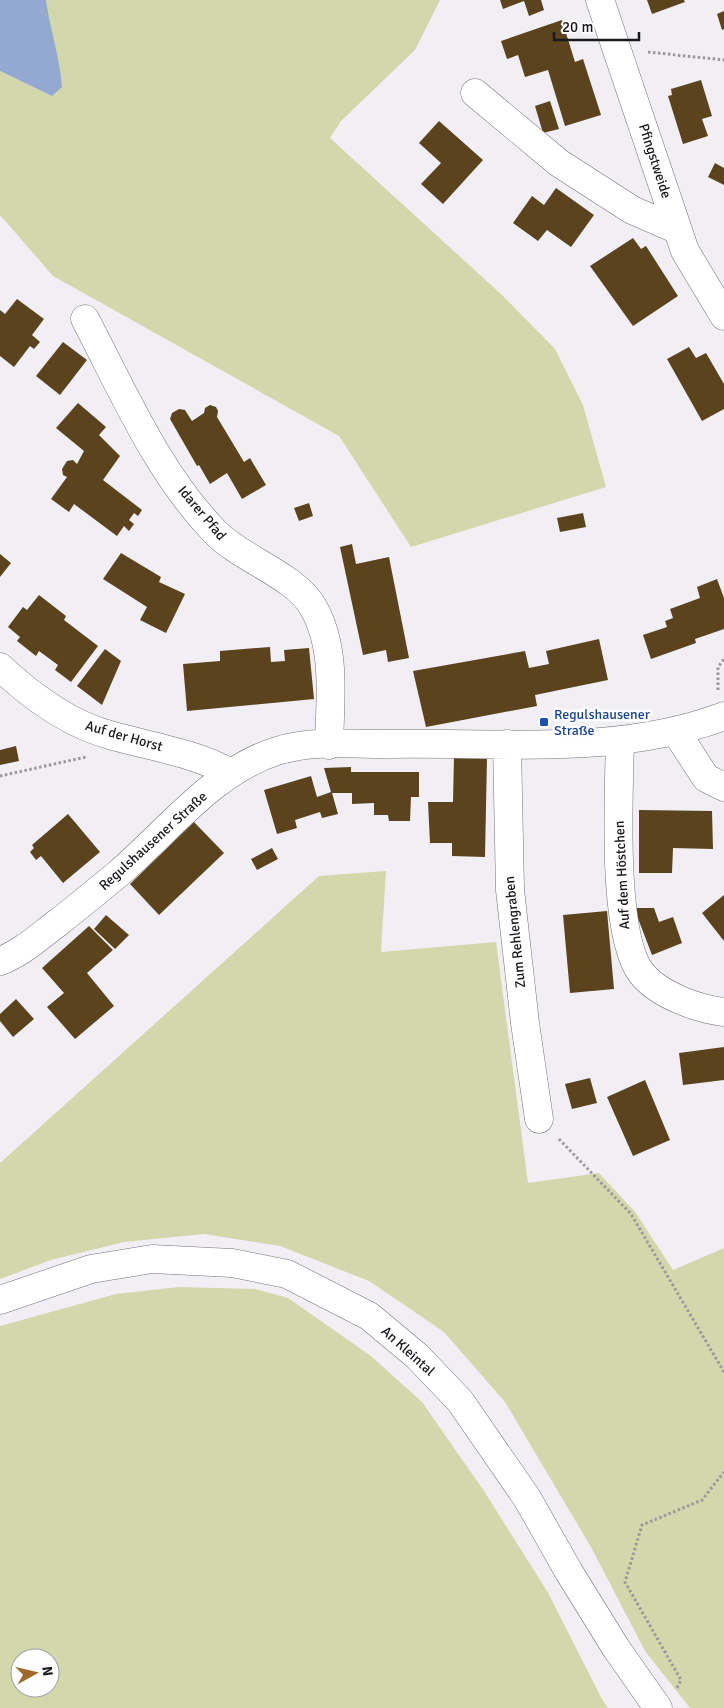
<svg xmlns="http://www.w3.org/2000/svg" width="724" height="1708" font-family="Signika,sans-serif">
	<rect width="100%" height="100%" fill="#f1eff4"/>
	<path fill="#d3d8ac" fill-rule="evenodd" d="M46,0h394l-25,50 -74,71 -11,17 172,157 53,54 28,56 23,82 -195,60 -72,-111 -286,-160 -53,-61v-144l52,25z
		M386,871l-5,81 115,-10 32,241 71,-10 37,40 37,57 51,-22v460h-34l-45,-57 -54,-104 -86,-145 -61,-70 -75,-51 -89,-35 -76,-12 -80,8 -73,18 -51,19v-116l319,-287z
		M179,1287l76,2 33,9 83,58 51,46 62,89 63,100 55,108 6,9h-608v-382l116,-32zM20,1658h30v30h-30z"/>
	<path fill="#94a9d1" d="M0,0h46c4,30 14,57 16,87l-10,9 -52,-25z"/>
	<path fill="#5a431d" d="M500,0h41l3,10 -15,6 -5,-15 -21,8z
		M647,0h37l1,2 -33,12z
		M724,11v18l-2,1 -5,-16z
		M562,20l13,42 8,-3 18,56 -36,11 -17,-56 -23,7 -7,-22 -11,4 -6,-18z
		M701,80l11,36 -10,3 6,17 -25,8 -15,-48 4,-1 -1,-6z
		M550,101l9,28 -16,4 -8,-27z
		M439,121l44,39 -40,44 -22,-20 20,-21 -22,-20z
		M715,163l9,5v17l-16,-8z
		M556,188l38,27 -23,32 -24,-17 -9,11 -25,-18 19,-27 12,9z
		M633,238l8,11 5,-3 32,50 -45,30 -43,-60z
		M17,299l27,20 -12,16 8,7 -6,7 -4,-3 -16,21 -14,-11v-46l5,4z
		M63,342l24,18 -27,35 -24,-19z
		M689,347l7,11 10,-5 18,31v25l-22,12 -35,-62z
		M78,403l28,24 -7,8 21,21 -17,24 39,30 -4,6 -4,-3 -5,7 5,4 -5,7 -5,-5 -7,10 -43,-32 -5,8 -18,-13 16,-22 -4,-2 -1,-6 5,-8 6,-1 4,4 7,-13 -28,-23z
		M210,405l6,2 2,4 -1,6 27,45 6,-4 16,27 -24,14 -15,-26 -17,11 -11,-19 -2,1 -27,-47 2,-6 7,-4 6,1 7,11 12,-8 1,-5z
		M309,503l4,13 -14,5 -5,-13z
		M583,513l3,14 -26,5 -3,-14z
		M352,544l4,20 33,-7 20,101 -21,4 -2,-12 -23,5 -23,-108z
		M121,553l40,24 -2,5 26,12 -19,39 -26,-13 7,-13 -44,-28z
		M0,554l11,9 -11,14z
		M717,579l7,19v31l-29,10 1,4 -45,16 -8,-24 24,-8 -2,-6 8,-3 -3,-9 30,-11 -3,-11z
		M39,595l27,21 -2,4 34,26 -27,36 -16,-12 3,-5 -19,-14 -3,5 -19,-15 3,-4 -12,-10 15,-20 4,3z
		M599,639l9,41 -73,15 2,11 -111,21 -13,-56 112,-20 4,17 20,-4 -3,-13z
		M270,647l1,15 14,-1 -1,-11 25,-2 5,51 -127,12 -4,-47 37,-3v-10z
		M105,649l16,12 -19,44 -25,-19z
		M16,746l3,15 -19,4v-15z
		M454,757h33l-2,100 -33,-1v-13h-22l-2,-41h25z
		M351,767v5h68v25h-8l-1,24h-21l-1,-6h-14v-12l-22,1v-11h-20l6,21 -16,4 -2,-6 -25,8 2,8 -20,6 -13,-44 47,-14 6,21 14,-5 -7,-24z
		M639,810l73,1 1,38 -40,-1 -1,25h-33z
		M68,814l32,38 -37,31 -22,-27 -5,4 -6,-8 4,-4 -2,-3z
		M194,822l30,31 -65,62 -29,-31z
		M272,848l6,11 -21,11 -6,-11z
		M724,895v46l-22,-28z
		M634,908h20l5,14 14,-5 9,26 -30,12z
		M607,911l7,78 -44,4 -7,-78z
		M106,915l23,20 -14,14 -21,-20z
		M89,926l24,24 -26,23 27,33 -39,33 -28,-32 17,-14 -22,-25z
		M16,999l18,20 -21,18 -13,-16v-7z
		M724,1047v33l-41,5 -4,-32z
		M590,1078l7,25 -25,6 -7,-25z
		M645,1080l25,60 -37,16 -26,-59z"/>
	<g fill="none" stroke-linecap="round" stroke-linejoin="round">
		<defs>
			<path id="minor" d="M600,0l85,251 39,65
				M475,93l84,70 73,47 46,20
				M85,319c38,72 72,153 130,213 26,27 81,44 98,75 24,41 17,93 16,138
				M0,667c31,29 69,57 110,68 41,12 83,17 121,38
				M676,732l30,46 18,9
				M620,740c-1,52 -9,196 22,234 17,21 56,35 82,38
				M507,744l3,146 15,133 14,96
				M0,961c22,-8 41,-26 60,-40 20,-16 40,-32 59,-48 50,-43 94,-102 158,-122 35,-11 76,-7 112,-7 111,-2 229,12 335,-28
				M0,1300l91,-31 61,-10 80,4 55,11 82,42 48,40 43,45 67,97 42,74 47,76 42,60"/>
		</defs>
		<use href="#minor" stroke="#747277" stroke-width="29"/>
		<path stroke="#9a989c" stroke-width="3" stroke-dasharray="2.5 2.5" stroke-linecap="butt" d="M648,52l76,8
			M718,690v-23l6,-8
			M0,776l86,-19
			M559,1139l72,75 93,158
			M677,1688l4,-8 -56,-98 17,-57 60,-25 22,-28"/>
		<use href="#minor" stroke="#fff" stroke-width="28"/>
	</g>
	<rect fill="#1a4fb4" stroke="#fefdff" stroke-width="2" x="539" y="717" width="10" height="10" rx="2.5"/>
	<g text-anchor="middle" dominant-baseline="central" stroke-width="5" stroke-linejoin="round" paint-order="stroke">
		<g font-size="14" fill="#19181a" stroke="#fefdff">
			<text transform="translate(655 161) rotate(72)">Pfingstweide</text>
			<text transform="translate(202 513) rotate(50)">Idarer Pfad</text>
			<text transform="translate(124 736) rotate(16)">Auf der Horst</text>
			<text transform="translate(153 841) rotate(-42)">Regulshausener Straße</text>
			<text transform="translate(622 875) rotate(-93)">Auf dem Höstchen</text>
			<text transform="translate(515 932) rotate(-96)">Zum Rehlengraben</text>
			<text transform="translate(408 1351) rotate(42)">An Kleintal</text>
		</g>
		<g font-size="14" fill="#164399" stroke="#fefdff" text-anchor="start">
			<text x="554" y="714">Regulshausener<tspan x="554" dy="16">Straße</tspan></text>
		</g>
	</g>
	<g transform="translate(35 1673) rotate(82)"><circle r="24" fill="#fefdff" stroke="#a2a1a3"/>
	<path d="M0-4L9 19L0 12L-9 19Z" fill="#a26a28"/>
	<text y="-8" font-size="14" font-weight="bold" text-anchor="middle" fill="#19181a">N</text>
	</g>
	<path d="M554 32v8h85v-8" fill="none" stroke="#19181a" stroke-width="2.5"/>
	<text x="562" y="32" font-size="15" fill="#19181a" stroke="#fefdff" stroke-width="4" paint-order="stroke">20 m</text>
</svg>
